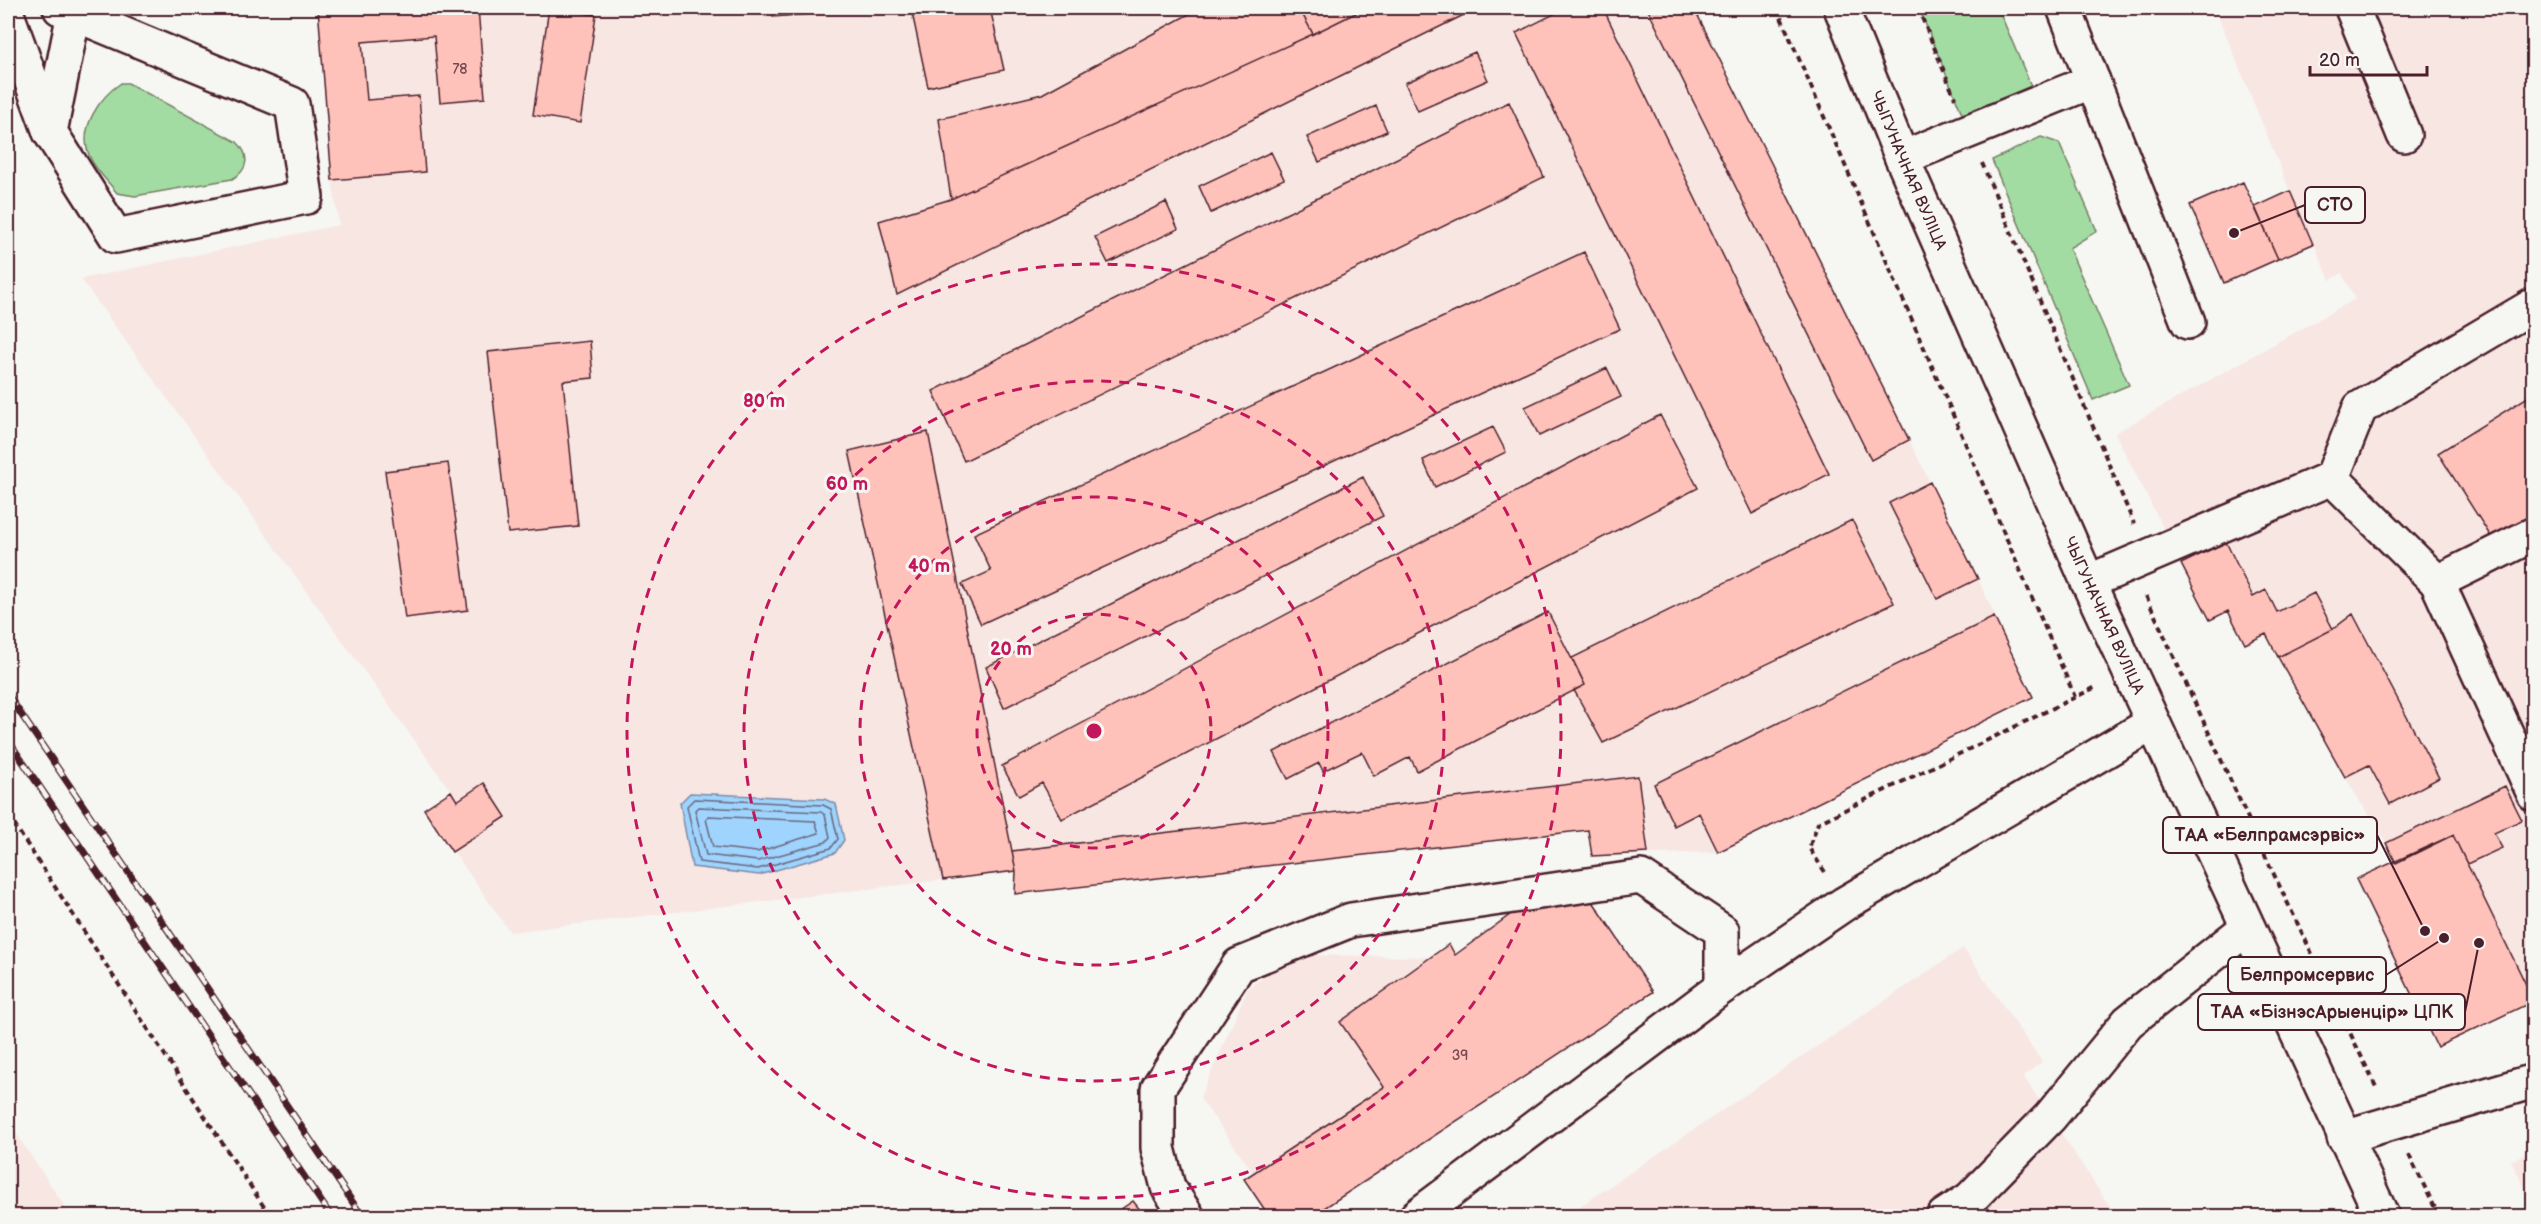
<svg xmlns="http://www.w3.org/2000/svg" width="2541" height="1224" font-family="'Balsamiq Sans',sans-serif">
	<rect width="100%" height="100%" fill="#f6f6f2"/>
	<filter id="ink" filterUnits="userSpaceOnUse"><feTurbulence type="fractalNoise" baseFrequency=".0167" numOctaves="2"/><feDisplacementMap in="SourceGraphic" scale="12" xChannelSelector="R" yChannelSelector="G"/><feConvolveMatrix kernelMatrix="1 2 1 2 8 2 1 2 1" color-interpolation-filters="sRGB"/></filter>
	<g filter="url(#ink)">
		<path fill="#f8e6e2" d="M318,8h1376l284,571 55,118 -315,155 -126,4 -4,-26 -573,64 1,-23 -506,61 -86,-123 27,-18 -370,-512 258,-54 -7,-45z
			M2215,8h318v993l-96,46 -81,-168 40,-16 -10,-20 -41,-66 -79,-143 -21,10 -17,-33 -18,9 -95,-187 240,-134 -13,-26 -12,7 -40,-89z
			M1592,900l61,92 -341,224h-43l-25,-37 9,-7 -53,-74 48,-110 46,-33 137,2 24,-2 72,-46z
			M1963,948l79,114 -19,14 93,140h-550z
			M8,1121l63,95h-63z
			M2533,1149v55l-22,-43z"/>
		<path fill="#a2dca2" stroke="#767e66" stroke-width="1.5" d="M1919,8h79l33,78 -68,30z
			M121,83h7l109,59c13,13 12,28 -5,37l-97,17 -18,-3c-9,-12 -23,-24 -28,-38 -11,-27 11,-58 32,-72z
			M2041,137l18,6 38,88 -28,17 60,137 -36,15 -101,-240z"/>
		<path fill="#9ed4fd" stroke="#7c8ca9" stroke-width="1.5" d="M690,793l134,6 12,5 8,36 -9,13 -76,22 -67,-8 -12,-64z"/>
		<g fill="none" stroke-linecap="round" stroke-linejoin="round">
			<path stroke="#6c677f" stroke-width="1.5" d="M694,799l129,6 8,4 7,30 -7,9 -73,21 -59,-7 -12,-56z
				M698,807l123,5 4,3 5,22 -4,5 -68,19 -52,-6 -11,-45z
				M709,816l106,5 4,12 -62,19 -44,-5 -7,-28z"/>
		</g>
		<path fill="#fec2bb" stroke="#4a1f2b" stroke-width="1.5" d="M318,8h160l7,90 -45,4 -6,-66 -72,6 5,58 52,-4 6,76 -93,8z
			M549,8l47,7 -16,108 -47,-8z
			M772,8h78l1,3 -78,6z
			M911,8h79l14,62 -76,17z
			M1200,8h99l14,26 -362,165 -12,-80 103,-25z
			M1299,8h67l-53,26z
			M1366,8h112l-581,287 -18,-74 72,-22 362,-165z
			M1566,8h37l226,466 -77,40 -236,-481z
			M1647,8h47l215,432 -38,20z
			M1475,52l13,28 -70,31 -13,-28z
			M1509,102l35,75 -580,284 -31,-70z
			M1376,106l11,25 -68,31 -12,-25z
			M1271,152l13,27 -73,34 -12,-27z
			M2243,182l35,77 -54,24 -34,-78z
			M2290,191l23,53 -35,15 -23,-52z
			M1166,202l12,27 -70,34 -13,-26z
			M1584,252l36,77 -639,295 -19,-40 29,-13 -17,-37z
			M590,341l3,37 -30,3 15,145 -70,7 -20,-181z
			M1607,368l14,29 -82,39 -14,-29z
			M2534,393v133l-36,22 -60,-95z
			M1660,415l38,73 -636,331 -20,-36 -23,13 -17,-30z
			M1493,427l13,25 -71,35 -12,-27z
			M928,432l88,439 -73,9 -94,-429z
			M448,463l20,147 -63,8 -20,-147z
			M1363,477l20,39 -379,192 -18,-41z
			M1930,482l48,97 -41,20 -48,-96z
			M1852,520l42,83 -291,140 -29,-53 11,-5 -13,-27z
			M2226,542l27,55 13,-7 11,22 37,-19 19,36 -55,28 -12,-23 -21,10 -17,-33 -18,9 -29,-56z
			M1548,612l37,73 -168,86 -7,-14 -36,19 -12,-24 -39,19 -4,-8 -31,16 -14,-27z
			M2353,614l86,164 -49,26 -21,-39 -24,12 -67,-120 55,-28z
			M1994,617l39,80 -315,155 -19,-39 -25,13 -20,-42z
			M1638,776l10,77 -56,3 -4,-26 -573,64 1,-23 -4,-20z
			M484,783l22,34 -54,35 -28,-43 27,-18 6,10z
			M2505,786l17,34 -28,13 8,15 -35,16 -14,-29 -57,28 -10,-20z
			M2453,835l81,166 -97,46 -81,-168z
			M1592,900l61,92 -341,224h-43l-25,-37 140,-92 -44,-65 109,-78 6,11 63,-46z
			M1133,1201l12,15h-34z"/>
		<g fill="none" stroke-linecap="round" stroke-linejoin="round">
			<defs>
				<g id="minor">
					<path d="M60,8l232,96 14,93 -190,39 -66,-104 24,-119"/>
					<path id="s1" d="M1841,8l61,150 186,424 294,634"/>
					<path d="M2064,8l124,314"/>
					<path d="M2352,8l52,127"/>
					<path d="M8,17l42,115"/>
					<path d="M1902,158l191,-77"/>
					<path d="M2332,478l105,104 97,-48"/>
					<path d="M2088,582l244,-104 28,-70 174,-103"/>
					<path d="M2437,582l97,212"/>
					<path d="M2344,1137l190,-56"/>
					<path d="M1187,1216l-19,-29 -10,-39v-60l81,-123 112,-45 290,-43 81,54v56"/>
					<path d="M1417,1216l305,-229 122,-83 309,-181"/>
					<path d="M1944,1216l26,-17 80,-82 78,-95 119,-94"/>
				</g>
			</defs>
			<use href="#minor" stroke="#4a1f2b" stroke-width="38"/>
			<path stroke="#4a1f2b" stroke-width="4" stroke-dasharray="6 4.5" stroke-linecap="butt" d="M1777,8l298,689
				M1918,8l37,90
				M1982,163l152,361
				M2146,596l122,266 109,227
				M8,815l262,401
				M1825,872l-16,-24 9,-25 278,-136
				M2409,1155l30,61"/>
			<use href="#minor" stroke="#f6f6f2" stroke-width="33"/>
			<defs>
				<path id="rail" d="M8,695l354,521
					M8,740l323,476"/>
			</defs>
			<use href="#rail" stroke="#4a1f2b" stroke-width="7"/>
			<use href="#rail" stroke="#f6f6f2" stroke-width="4.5" stroke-dasharray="14" stroke-linecap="butt"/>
		</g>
	</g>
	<g fill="none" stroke="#c2185b" stroke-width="3" stroke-dasharray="10 8">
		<circle cx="1094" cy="731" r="117"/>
		<circle cx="1094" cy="731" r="234"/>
		<circle cx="1094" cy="731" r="350"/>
		<circle cx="1094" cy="731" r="467"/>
	</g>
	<g text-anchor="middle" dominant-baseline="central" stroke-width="6" stroke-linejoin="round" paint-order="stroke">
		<g font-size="14" fill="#77484f">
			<text x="460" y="69">78</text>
			<text x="1460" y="1055">39</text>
		</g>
		<g font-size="16" fill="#4a1f2b" stroke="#f6f6f2">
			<text stroke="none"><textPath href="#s1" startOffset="176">ЧЫГУНАЧНАЯ ВУЛІЦА</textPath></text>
			<text stroke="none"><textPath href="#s1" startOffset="662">ЧЫГУНАЧНАЯ ВУЛІЦА</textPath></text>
		</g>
	</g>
	<circle cx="1094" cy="731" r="9" fill="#c2185b" stroke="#f6f6f2" stroke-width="3"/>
	<g font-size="18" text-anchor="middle" font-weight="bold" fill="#c2185b" stroke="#f6f6f2" stroke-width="6" stroke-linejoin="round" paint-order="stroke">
		<text x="764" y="407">80 m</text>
		<text x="847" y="490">60 m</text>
		<text x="929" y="572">40 m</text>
		<text x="1011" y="655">20 m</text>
	</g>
	<path fill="none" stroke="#4a1f2b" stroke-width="2" d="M2234 233L2305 205M2425 931L2377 835M2444 938L2386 975M2479 943L2465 1012"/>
	<g fill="#4a1f2b" stroke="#f6f6f2" stroke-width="2">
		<circle cx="2234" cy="233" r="6"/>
		<circle cx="2425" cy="931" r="6"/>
		<circle cx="2444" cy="938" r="6"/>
		<circle cx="2479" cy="943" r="6"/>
	</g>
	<g fill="#f6f6f2" stroke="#4a1f2b" stroke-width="2">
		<rect x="2305" y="187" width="60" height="36" rx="6"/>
		<rect x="2163" y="817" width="214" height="36" rx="6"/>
		<rect x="2228" y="957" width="158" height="36" rx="6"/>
		<rect x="2198" y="994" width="267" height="36" rx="6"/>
	</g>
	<g font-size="18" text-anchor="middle" font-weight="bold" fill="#4a1f2b">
		<text x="2335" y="211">СТО</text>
		<text x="2270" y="841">ТАА «Белпрамсэрвіс»</text>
		<text x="2307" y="981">Белпромсервис</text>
		<text x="2332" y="1018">ТАА «БізнэсАрыенцір» ЦПК</text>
	</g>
	<rect width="2541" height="1224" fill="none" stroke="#f6f6f2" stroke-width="30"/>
	<rect x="15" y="15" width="2511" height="1194" fill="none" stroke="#4a1f2b" stroke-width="2" filter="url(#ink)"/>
	<path d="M2310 66v9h117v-9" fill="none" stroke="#4a1f2b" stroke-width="3"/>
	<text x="2319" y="66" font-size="18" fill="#4a1f2b" stroke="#f6f6f2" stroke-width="4.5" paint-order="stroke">20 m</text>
</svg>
